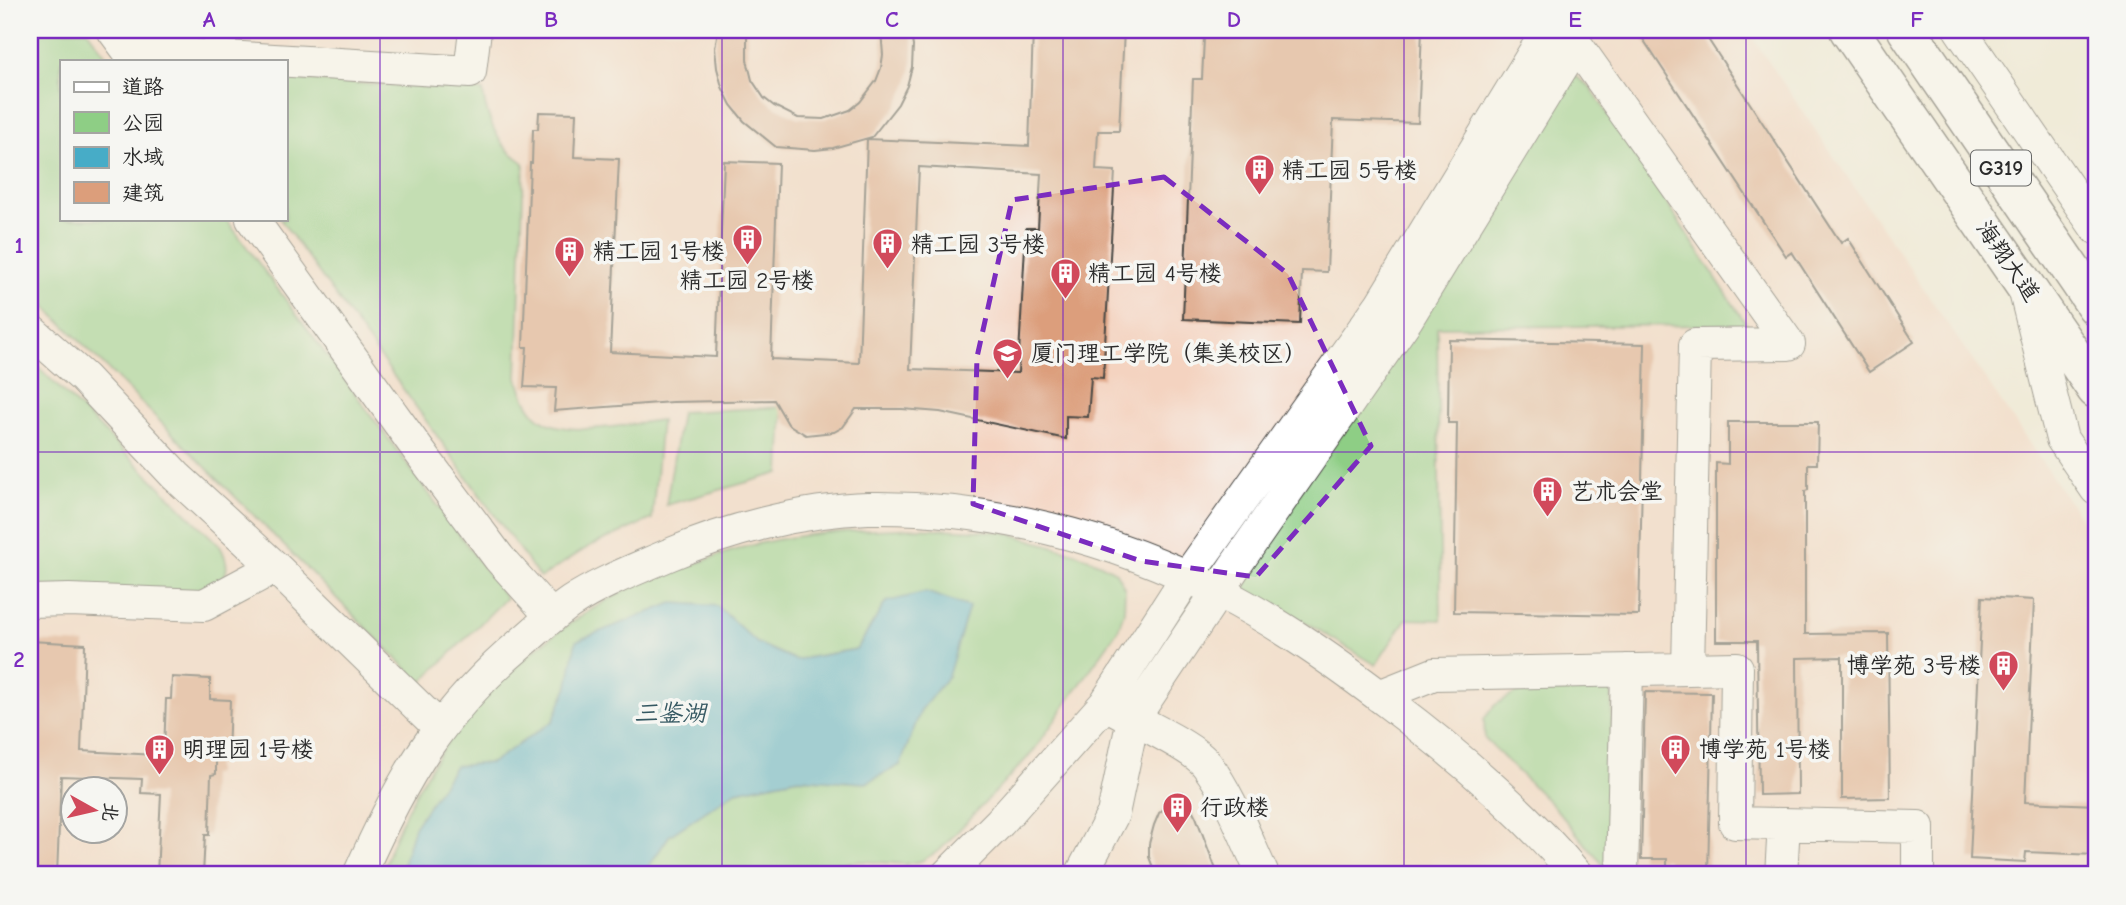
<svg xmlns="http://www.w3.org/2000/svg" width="2126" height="905" font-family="'Comic Neue','LXGW WenKai TC',sans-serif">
	<rect width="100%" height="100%" fill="#f6f6f2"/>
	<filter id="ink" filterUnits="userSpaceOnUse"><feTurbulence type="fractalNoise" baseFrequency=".0143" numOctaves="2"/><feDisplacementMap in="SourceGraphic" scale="14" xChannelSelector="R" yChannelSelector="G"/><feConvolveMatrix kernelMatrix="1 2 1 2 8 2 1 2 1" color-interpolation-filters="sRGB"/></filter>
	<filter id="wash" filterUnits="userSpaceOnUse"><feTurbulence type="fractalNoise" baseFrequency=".00686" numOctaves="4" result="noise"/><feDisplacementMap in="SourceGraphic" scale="28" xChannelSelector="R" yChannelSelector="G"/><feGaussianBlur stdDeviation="1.57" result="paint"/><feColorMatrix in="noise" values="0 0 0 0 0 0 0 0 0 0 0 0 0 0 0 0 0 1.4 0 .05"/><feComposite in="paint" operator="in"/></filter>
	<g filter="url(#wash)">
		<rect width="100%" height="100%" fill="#f0ebd8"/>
		<path fill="#f4d3c0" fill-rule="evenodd" d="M30,30h1717l349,511v334h-2066zM61,61h224v158h-224zM74,790h42v42h-42z"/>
		<path fill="#8ece85" stroke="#5c7c58" stroke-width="2" d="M30,30h57l23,31h-49v158h165l280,379 -85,85 -391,-392z
			M1571,73l19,14 157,238 -310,2 4,293 -35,-1 -30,46 -71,-43 -60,-29 5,-25z
			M285,79l198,12c1,17 11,44 23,57 5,6 12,10 18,15l-7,214c5,14 9,28 20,39 26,24 91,8 124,4l-9,99 -62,27 -50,32 -260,-359h5z
			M30,359l190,187c11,20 9,32 -10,45l-180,-1z
			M783,407l-3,66 -114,32 15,-93z
			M918,528l85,4 73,21 25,11 15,8 9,17 -1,22 -6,19 -86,123 -92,97 -19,11 -16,3 -43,-3 -29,3 -31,11h-159l26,-39 67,-45 63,-13 67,5 34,-18 21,-55 27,-34 -62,-74 -29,47 -62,11 -38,-17 -40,-37 -44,-3 -96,38 -9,45 -15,35 -62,42 -36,3 -41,61 -14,48h-19c41,-127 126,-223 245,-285 13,-7 29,-12 44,-17 25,-9 50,-19 75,-26 56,-16 116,-16 173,-19z
			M1612,690l-1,184 -55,-65 -71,-70 -1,-20 11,-14 23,-13z"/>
		<path fill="#47acc7" stroke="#396c79" stroke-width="2" d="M926,592l43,15 -21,69 -27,34 -21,55 -34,18 -67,-5 -63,13 -67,45 -26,39h-243l14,-48 41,-61 36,-3 62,-42 15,-35 8,-45 97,-38 44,3 40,37 38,17 62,-11 29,-47z"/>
		<g id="blocks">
			<path fill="#dc9e7b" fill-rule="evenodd" d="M718,30h29v30l5,20 12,18 10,8 24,12 26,1 26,-9 10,-8 16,-21 5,-13 2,-13 -2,-25h29l3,16 -1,21 -5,19 -9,18 -26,33 -39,11 -18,2 -39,-3 -32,-26 -13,-16 -9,-18 -5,-19 -2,-20z
				M1033,30h91l-5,101h-21l-2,39 19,1 -12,207 -12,-1 -3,40 -22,-1v23l-126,-27 -38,-3h-46l-13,18 -9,5 -28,3 -18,-11 -14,-24 -102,2 -118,9 2,-23 -32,-1 3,-40h-4l7,-184h2l1,-34h5l1,-17 37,1 -2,44 45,2 -9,193 106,5 8,-196 54,2 -7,196 88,4 8,-224 162,7zM919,167l122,7 -3,54h-12l-8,145 -108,-4z
				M1212,30l117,5 1,-5h92l-4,93 -85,-3 -6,152 -25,-1 -2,53 -117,-5 10,-240h9l2,-41z
				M1637,30h65l139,213 7,-5 66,104 -45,30 -77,-120 -6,4z
				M1449,340l196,4 -6,271 -185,-3 3,-189h-9z
				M1728,422h90l-1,42h-9v26l-3,1v143l83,-1 2,165 -48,1v-142l-45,1 1,136 -39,1 -2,-154h-41v-178l12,1z
				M1982,597l52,3 -9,202 71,3v50l-70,-3 -1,10 -55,-3z
				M30,641l55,3 -4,107 76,4v-5l7,1 2,-52h5l1,-22 38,2v20l20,1 -2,57h-12v17l-5,1 -2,60h-4l-2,40h-46l4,-81 -20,-1 1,-14 -81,-3 -4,99h-27z
				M1645,692l67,1 -4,182h-41v-16h-26z
				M1183,792l13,25 22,58h-62l-7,-18v-13l5,-19 5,-12z"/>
		</g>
	</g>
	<g filter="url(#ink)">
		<use href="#blocks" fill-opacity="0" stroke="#494845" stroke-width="2"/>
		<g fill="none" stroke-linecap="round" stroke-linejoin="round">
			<defs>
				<path id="minor" d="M113,30l23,31
					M1566,30l223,314 -94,1 -7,324
					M1960,30l136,198
					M129,51l341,21 5,-42
					M252,219l167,232 80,107 53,59
					M2026,296l36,143 34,50
					M30,330l54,48 92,98 99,91 164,160
					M30,601l39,-1 135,5 71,-38
					M1379,696l55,-22 303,-6 -2,155 183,4v48
					M1115,709c22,13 78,37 92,56 23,30 40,76 56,110
					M359,875c44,-99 82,-165 166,-235 15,-13 30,-27 46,-38 29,-19 63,-32 95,-46 60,-26 136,-46 202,-48 122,-2 245,29 353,85 60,31 115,70 169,111 68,51 132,106 187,171
					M947,875l53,-53 105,-118 82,-127 194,-273 167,-274
					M1081,875l32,-61 20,-95 102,-153 172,-247 169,-275
					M1622,875l5,-205
					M1781,875l3,-51"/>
				<path id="highway" d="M1849,30l247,359
					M1907,30l189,276"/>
			</defs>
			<use href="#minor" stroke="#494845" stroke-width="34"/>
			<use href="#highway" stroke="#494845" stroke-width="41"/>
			<use href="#minor" stroke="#fff" stroke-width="32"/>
			<use href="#highway" stroke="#fff" stroke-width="38"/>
		</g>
	</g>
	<path d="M0 0H2126V905H0ZM1164,177l124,97 83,172 -115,131 -115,-16 -168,-57 4,-147 35,-157z" fill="#f0ebd8" fill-opacity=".55" fill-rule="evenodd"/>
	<path fill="none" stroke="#7b2cbf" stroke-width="5" stroke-dasharray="14 9" stroke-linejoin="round" d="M1164,177l124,97 83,172 -115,131 -115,-16 -168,-57 4,-147 35,-157z"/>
	<path fill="none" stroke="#7b2cbf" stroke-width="2" stroke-opacity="0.55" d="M380,30v845M722,30v845M1063,30v845M1404,30v845M1746,30v845M30,452h2066"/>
	<defs>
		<symbol id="building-pin" viewBox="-11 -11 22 30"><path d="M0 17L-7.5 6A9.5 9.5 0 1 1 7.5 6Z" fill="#d1495b" stroke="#f6f6f2"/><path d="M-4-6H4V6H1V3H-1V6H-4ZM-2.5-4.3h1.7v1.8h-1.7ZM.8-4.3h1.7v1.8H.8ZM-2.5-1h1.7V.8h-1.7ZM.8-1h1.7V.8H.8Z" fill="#fff"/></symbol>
		<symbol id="university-pin" viewBox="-11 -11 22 30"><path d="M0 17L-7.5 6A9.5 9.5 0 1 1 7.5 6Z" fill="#d1495b" stroke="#f6f6f2"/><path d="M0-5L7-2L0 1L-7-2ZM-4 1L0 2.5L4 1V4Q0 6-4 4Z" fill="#fff"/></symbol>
	</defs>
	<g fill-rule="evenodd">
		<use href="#building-pin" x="1242" y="152" width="35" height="47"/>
		<use href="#building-pin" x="730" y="222" width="35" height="47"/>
		<use href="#building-pin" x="870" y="226" width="35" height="47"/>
		<use href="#building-pin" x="552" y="234" width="35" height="47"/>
		<use href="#building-pin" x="1048" y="256" width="35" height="47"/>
		<use href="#university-pin" x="990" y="336" width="35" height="47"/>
		<use href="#building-pin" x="1530" y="474" width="35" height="47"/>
		<use href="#building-pin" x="1986" y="648" width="35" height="47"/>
		<use href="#building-pin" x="142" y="732" width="35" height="47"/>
		<use href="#building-pin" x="1658" y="732" width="35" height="47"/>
		<use href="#building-pin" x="1160" y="790" width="35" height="47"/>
	</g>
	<g text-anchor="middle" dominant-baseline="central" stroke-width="7" stroke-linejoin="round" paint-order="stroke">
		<rect fill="#f6f6f2" stroke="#686867" stroke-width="2" x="1971" y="150.5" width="60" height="35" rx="5"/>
		<g font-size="21" font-weight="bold" fill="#2b2b2b">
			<text x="2001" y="168">G319</text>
		</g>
		<g font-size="23" fill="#2b2b2b" stroke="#f6f6f2" text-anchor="start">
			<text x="1282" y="170">精工园 5号楼</text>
			<text x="911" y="244">精工园 3号楼</text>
			<text x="593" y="251">精工园 1号楼</text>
			<text x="1088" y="273">精工园 4号楼</text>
			<text x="747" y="280" text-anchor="middle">精工园 2号楼</text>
			<text x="1031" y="353">厦门理工学院（集美校区）</text>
			<text x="1571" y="491">艺术会堂</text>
			<text x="1981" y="665" text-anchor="end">博学苑 3号楼</text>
			<text x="182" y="749">明理园 1号楼</text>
			<text x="1699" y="749">博学苑 1号楼</text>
			<text x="1200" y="807">行政楼</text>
		</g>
		<g font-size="23" fill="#2b2b2b" stroke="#f6f6f2">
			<text transform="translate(2008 261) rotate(55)">海翔大道</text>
		</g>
		<g font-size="24" font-style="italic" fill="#355862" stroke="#f6f6f2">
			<text x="670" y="713">三鉴湖</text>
		</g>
	</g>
	<rect width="2126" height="905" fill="none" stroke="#f6f6f2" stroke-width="77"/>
	<rect x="60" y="60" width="228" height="161" fill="#f6f6f2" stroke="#a5a5a2" stroke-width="2"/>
	<rect x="74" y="82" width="35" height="10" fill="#ffffff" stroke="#a5a5a2" stroke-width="2"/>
	<text x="122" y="94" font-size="21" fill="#2b2b2b">道路</text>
	<rect x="74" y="112" width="35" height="21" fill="#8ece85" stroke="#a5a5a2" stroke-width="2"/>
	<text x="122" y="130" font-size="21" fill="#2b2b2b">公园</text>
	<rect x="74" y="147" width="35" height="21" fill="#47acc7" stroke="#a5a5a2" stroke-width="2"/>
	<text x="122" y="164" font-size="21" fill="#2b2b2b">水域</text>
	<rect x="74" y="182" width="35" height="21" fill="#dc9e7b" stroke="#a5a5a2" stroke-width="2"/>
	<text x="122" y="200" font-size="21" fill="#2b2b2b">建筑</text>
	<g transform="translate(94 810) rotate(98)"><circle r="33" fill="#f6f6f2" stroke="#a5a5a2" stroke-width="2"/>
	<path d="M0-5L12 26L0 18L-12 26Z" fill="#d1495b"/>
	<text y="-10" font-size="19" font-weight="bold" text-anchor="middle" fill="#2b2b2b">北</text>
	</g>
	<rect x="38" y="38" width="2050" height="828" fill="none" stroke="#7b2cbf" stroke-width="2.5"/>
	<g font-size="23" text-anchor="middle" font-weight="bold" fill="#7b2cbf">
		<text x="209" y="27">A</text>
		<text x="551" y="27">B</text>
		<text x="892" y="27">C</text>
		<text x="1234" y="27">D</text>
		<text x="1575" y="27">E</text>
		<text x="1917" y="27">F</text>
		<text x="19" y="253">1</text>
		<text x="19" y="667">2</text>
	</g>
</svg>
